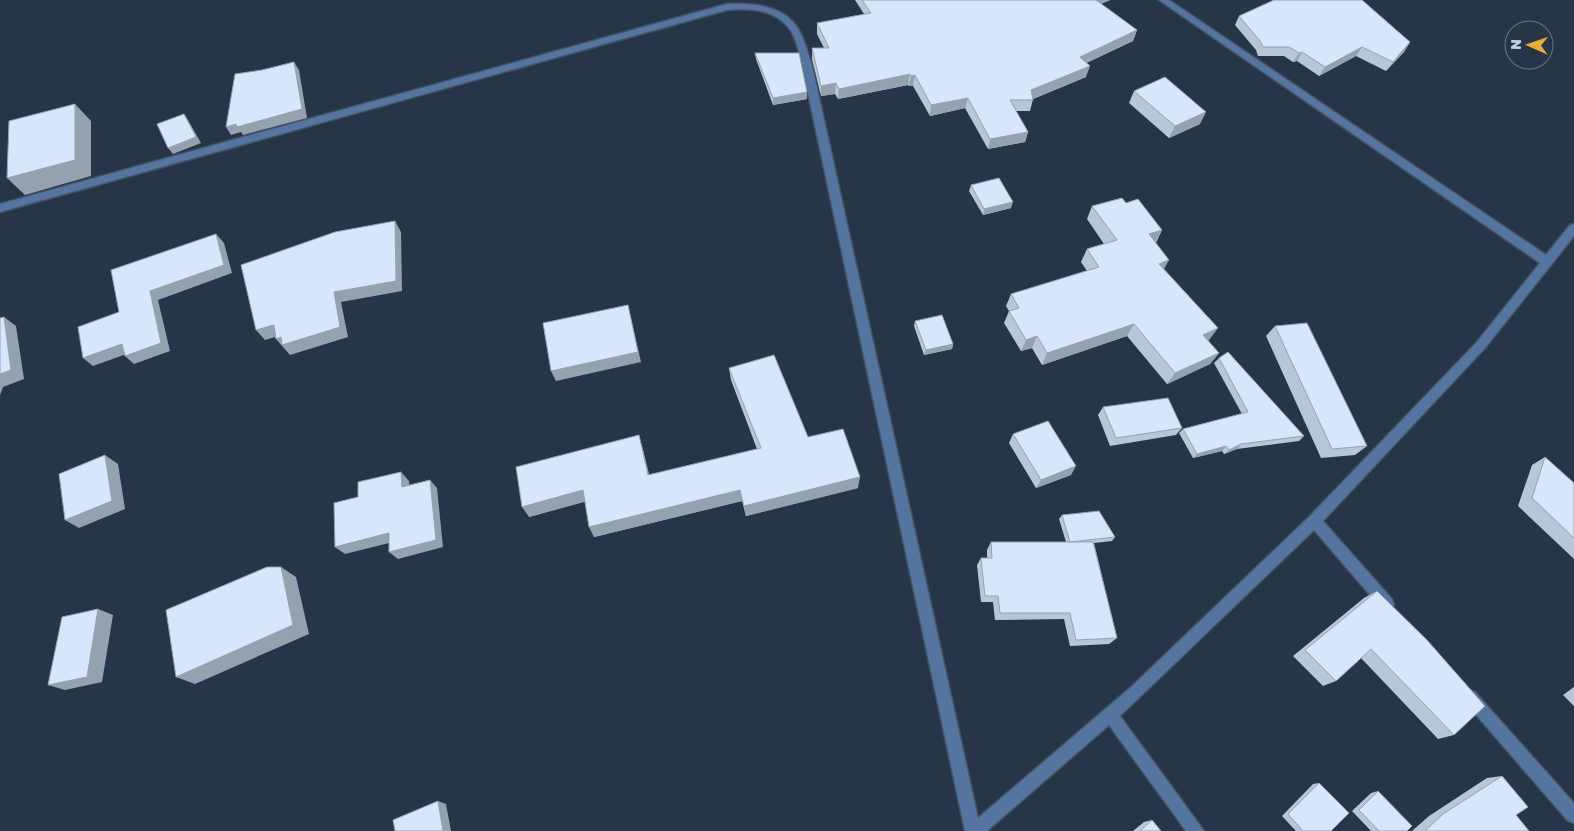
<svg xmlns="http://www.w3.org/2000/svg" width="1574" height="831" font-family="'Golos Text',sans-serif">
	<rect width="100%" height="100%" fill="#273549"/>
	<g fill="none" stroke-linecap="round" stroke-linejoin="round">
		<defs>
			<path id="minor" d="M1159,0h10l377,255 24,-30 4,-1v12l-89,112 -162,173 69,78 2,5 -2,5 -5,2 -5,-2 -68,-79 -194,186 84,115h-18l-77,-106 -122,106h-22l-163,-766c-3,-11 -5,-24 -11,-34 -14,-22 -41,-23 -64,-21l-727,202v-8l727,-200c27,-1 59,1 73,28 5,10 8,22 12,33l166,753 152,-130 179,-171 168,-175 63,-79z
				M1470,690l5,2 99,111v20l-6,-2 -103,-119 -2,-5 2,-5z"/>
		</defs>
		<use href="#minor" stroke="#445164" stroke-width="3"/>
		<use href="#minor" fill="#55749f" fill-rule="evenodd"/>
	</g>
	<path fill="#b9c6d7" d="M855,0h255l-9,4 36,26 -4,11 -47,22v14l-53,22 -3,12h-14l12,21 -3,10 -37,7 -23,-41 -35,8 -17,-30h-4l-1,-1 -70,14 -3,-5 -14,2 -9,-37v-11h12l-7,-14v-11l47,-9z
		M1239,16l171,26 -6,10 -18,19 -30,-15 -37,20 -22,-15 -4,1 -9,-6h-26l-2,-6 -21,-25z
		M755,53l52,39v7l-34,6 -17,-46z
		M1134,91l66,33 -31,14 -40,-35z
		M971,185l40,23 -28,7 -14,-24z
		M1126,203l36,27 -6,13 8,26 54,59 -10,12 11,13 -9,11 -43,20 -40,-48 -85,29 -10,-17 -11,3 -17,-28 5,-12 -3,-5 5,-12 76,-23 -6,-9 6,-13 17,-5 -17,-25 5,-13z
		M915,321l38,23 -1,5 -28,6 -10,-29z
		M1275,326l92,120 -12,9 -34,3 -55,-122z
		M1219,358l85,78 -5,5 -62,8 -13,5 -2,-3 -29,7 -14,-25 4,-4 59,-15 -28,-51z
		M729,368l79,69 50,51 -112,28 -4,-15 -148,36 -9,-36 -56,16 113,-71 7,29 108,-26 -26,-69z
		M1103,407l79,21 -6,7 -66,11 -12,-31z
		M1013,434l58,41 -35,13 -27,-45z
		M1545,457l29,26v76l-56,-53 14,-41z
		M1062,515l53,22 -3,4 -18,2 23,95 -8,6 -39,2 -6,-27 -69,1 -2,-18h-12l-4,-37 4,-7h6v-8l4,-8h75l-7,-23z
		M1377,591l77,144 -16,4 -77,-81 -25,23 -13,5 -30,-30 71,-58z
		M1574,687v19l-11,-11z
		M1502,776l14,39 13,16h-117l17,-15 58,-38z
		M1319,783l12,48h-35l-14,-15 31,-32z
		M1378,791l29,40h-36l-19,-20 19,-18z
		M1152,820l9,11h-28l11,-9z"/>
	<path fill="#96a1af" d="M1092,0h18l-21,8z
		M1137,30l-4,11 -57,27 4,-11z
		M1410,42l-6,10 -18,19 7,-9z
		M1362,47l-6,9 -37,20 6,-9z
		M1302,52l-5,9 -4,1 6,-9z
		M294,62l5,8 8,48 -64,17 -2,-3 -10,3 -5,-8z
		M1090,66l-4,11 -58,24 3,-11z
		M910,74l-2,11 -70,14 1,-10z
		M915,75l-2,11h-4l2,-10z
		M836,83l-1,11 -14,2v-10z
		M807,92v7l-34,6v-7z
		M968,98l-3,10 -35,8 1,-11z
		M75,104l16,17v55l-66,19 -18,-17z
		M1206,112l-6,12 -31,14 6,-12z
		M184,114l4,6 13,23 -28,11 -5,-6z
		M1028,132l-3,10 -37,7 2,-10z
		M1013,202l-2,6 -28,7 1,-6z
		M395,221l6,11 1,59 -61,11 7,35 -58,18 -14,-16 58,-47z
		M1162,230l-7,13 -6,-9z
		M216,234l8,9 8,30 -74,27 12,51 -36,13 -9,-8 25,-65z
		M1169,260l-7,13 -3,-9z
		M628,305l13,57 -85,19 -5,-10z
		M4,317l12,9 8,53 -21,8 -3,8v-21z
		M1134,324l-7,12 -85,29 5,-12z
		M274,325l8,10 -17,5 -9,-10z
		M1218,328l-9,12 -14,7 8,-12z
		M1037,336l-5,12 -11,3 5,-11z
		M122,344l10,8 -39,14 -10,-8z
		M953,344l-1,5 -28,6 2,-5z
		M1219,353l-9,11 -43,20 8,-11z
		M639,435l3,11 10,40 -4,-11z
		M1241,444l-4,5 -13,5 5,-4z
		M1226,446l-4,5 -29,7 4,-4z
		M105,455l13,9 7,45 -46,19 -14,-8z
		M1076,466l-5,9 -35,13 5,-8z
		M401,472l8,9 1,14 -8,-8z
		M860,477l-2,11 -112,28 -2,-10z
		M430,480l7,8 6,59 -45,12 -9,-7z
		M583,490l5,11 -59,16 -7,-10z
		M740,490l2,11 -148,36 -5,-10z
		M389,533l8,8 -52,13 -10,-7z
		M281,567l15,10 13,57 -114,50 -19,-7z
		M98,609l15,6 -11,67 -37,8 -17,-5z
		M438,801l8,3 5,27h-8z"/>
	<path fill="#d7e6fa" stroke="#96a1af" d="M862,0h234l41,30 -57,27 10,9 -59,24 2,10h-23l18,32 -38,7 -22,-41 -37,7 -16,-30 -4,1 -1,-2 -71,15 -3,-6 -15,3 -9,-38h17l-12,-25 54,-10z
		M1274,0h88l48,42 -17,20 -31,-15 -37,20 -23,-15 -3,1 -10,-6h-26l-3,-6 -21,-25z
		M755,53h44l8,39 -34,6z
		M294,62l8,47 -65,18 -1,-3 -10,3 9,-53 27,-4z
		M1165,77l41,35 -31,14 -41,-35z
		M75,104v56l-68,18 2,-57z
		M184,114l12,23 -28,11 -11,-24z
		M999,178l14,24 -29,7 -13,-24z
		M1122,198l4,5 12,-4 24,31 -13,4 20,26 -10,4 59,64 -15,7 16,18 -44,20 -41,-49 -87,29 -10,-17 -11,4 -17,-29 10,-3 -8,-14 88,-27 -12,-18 30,-9 -25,-34z
		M395,221l1,60 -62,11 6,35 -58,18 -1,-8 -5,2 -2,-14 -18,5 -15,-65 94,-33z
		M216,234l8,31 -74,26 11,52 -36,13 -3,-12 -39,14 -5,-31 41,-15 -8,-42z
		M628,305l10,47 -87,19 -8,-48z
		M942,315l11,29 -27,6 -11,-29z
		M4,317l7,53 -11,4v-56z
		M1307,323l60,123 -35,3 -57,-123z
		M1228,352l76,84 -63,8 -12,6 -3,-4 -29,8 -14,-25 65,-17 -29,-54z
		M774,355l34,82 35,-8 17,48 -116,29 -4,-16 -151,37 -6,-37 -61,17 -6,-40 123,-32 9,40 113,-27 -32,-80z
		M1168,398l14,30 -66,10 -13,-31z
		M1048,421l28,45 -35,14 -28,-46z
		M105,455l7,46 -47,19 -6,-46z
		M1545,457l29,26v55l-42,-40z
		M401,472l1,15 28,-7 6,60 -47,12v-19l-54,14 -1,-44 24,-6v-15z
		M1099,511l16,26 -45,5 -8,-27z
		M991,542h102l24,96 -41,2 -6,-27h-70l-2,-17h-13l-4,-38h11z
		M267,567h14l12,58 -117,52 -10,-67z
		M1377,591l50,49 58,66 -31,29 -83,-86 -35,32 -31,-31z
		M98,609l-11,68 -39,8 14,-68z
		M1502,776l26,31 -12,8 13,16h-104l18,-17z
		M1319,783l30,30 -18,18h-28l-15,-17z
		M1378,791l34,35 -5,5h-28l-20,-21z
		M438,801l5,30h-48l-2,-11z
		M1152,820l9,11h-21z"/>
	<g transform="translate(1529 45) rotate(272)"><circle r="24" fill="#273549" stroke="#687485"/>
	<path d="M0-4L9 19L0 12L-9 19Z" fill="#ebaa39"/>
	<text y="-8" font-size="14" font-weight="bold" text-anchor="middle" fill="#c9d2de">N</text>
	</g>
</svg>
